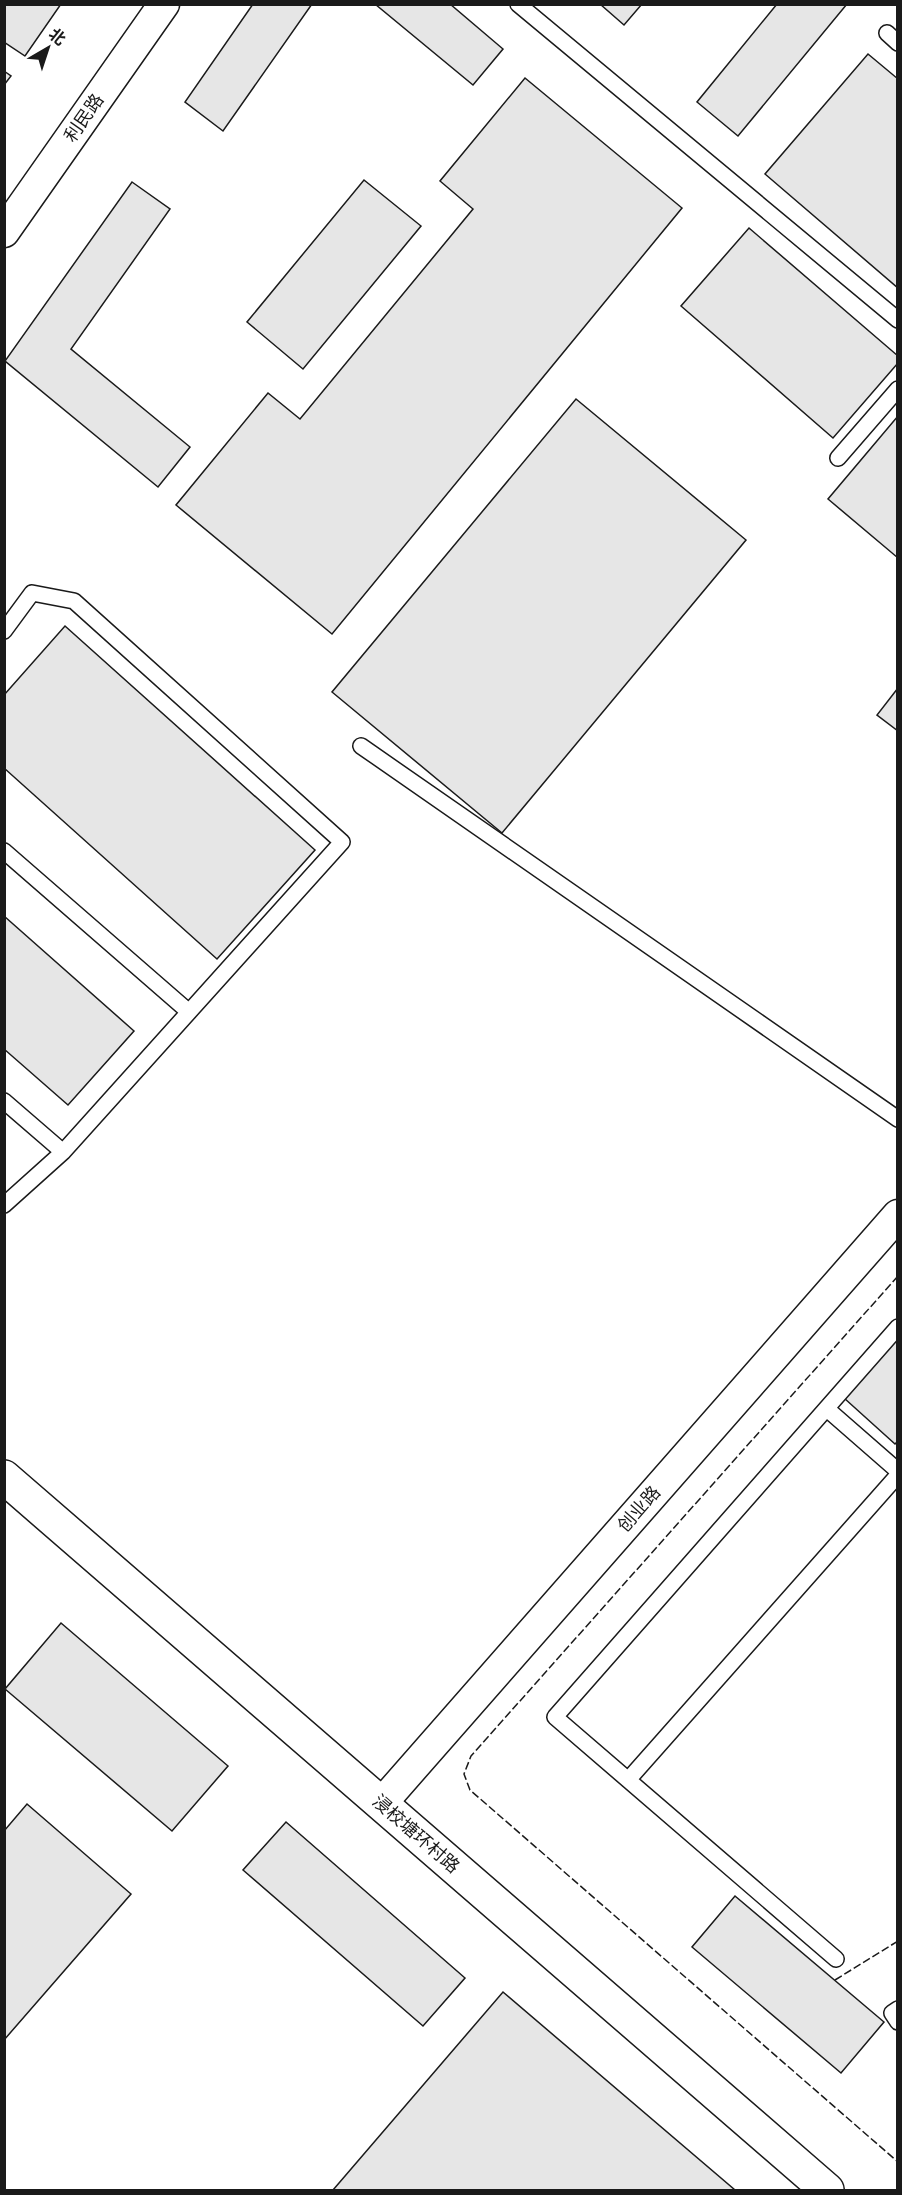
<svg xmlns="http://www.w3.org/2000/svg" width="902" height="2195" font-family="Helvetica,'Noto Sans SC',sans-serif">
	<rect width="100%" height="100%" fill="#fff"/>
	<path fill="#e6e6e6" stroke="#1a1a1a" stroke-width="1.5" d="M4,4h57l-36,52 -21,-14z
		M253,4h59l-89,127 -38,-29z
		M375,4h75l53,45 -30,36z
		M600,4h42l-18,21z
		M777,4h70l-109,132 -41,-34z
		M868,54l30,25v209l-133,-114z
		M4,71l7,5 -7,9z
		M525,78l157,130 -350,426 -156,-129 92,-112 32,26 173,-210 -33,-28z
		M364,180l57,46 -118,143 -56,-47z
		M132,182l38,27 -99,140 119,98 -32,40 -153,-126z
		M749,228l149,128v7l-65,75 -152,-132z
		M576,399l170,141 -244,293 -170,-141z
		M898,416v142l-70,-59z
		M65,626l250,224 -98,109 -213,-191v-73z
		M898,688v43l-21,-16z
		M4,916l130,115 -66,74 -64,-56z
		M898,1337v104l-3,3 -51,-46z
		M61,1623l167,143 -56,65 -167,-142z
		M27,1804l104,90 -127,146v-209z
		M286,1822l179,156 -42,48 -180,-156z
		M735,1896l149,126 -43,51 -149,-126z
		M503,1992l232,198h-402z"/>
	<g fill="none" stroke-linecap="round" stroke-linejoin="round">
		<defs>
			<path id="lane" d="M518,4l380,316
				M887,33l11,10
				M838,458l60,-69
				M4,631l28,-38 42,8 268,241 -279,310 -59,53
				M361,746l537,373
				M4,851l185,161
				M4,1101l59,51
				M827,1409l71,62
				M628,1780l270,-305
				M836,1959l-281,-242 343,-390
				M898,2009l-6,4 6,9"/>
			<path id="street" d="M4,232l160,-228
				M381,1804l517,-589"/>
			<path id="secondary" d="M4,1477l823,713"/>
		</defs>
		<use href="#lane" stroke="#1a1a1a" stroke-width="18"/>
		<use href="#street" stroke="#1a1a1a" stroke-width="33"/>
		<use href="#secondary" stroke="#1a1a1a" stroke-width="36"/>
		<use href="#lane" stroke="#fff" stroke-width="15"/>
		<use href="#street" stroke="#fff" stroke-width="30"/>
		<use href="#secondary" stroke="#fff" stroke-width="33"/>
		<path stroke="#1a1a1a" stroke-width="1.5" stroke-dasharray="8 3" stroke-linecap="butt" d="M898,1276l-427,480 -7,18 6,16 428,372
			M835,1980l63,-39"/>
	</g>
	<g text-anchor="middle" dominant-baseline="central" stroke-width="4.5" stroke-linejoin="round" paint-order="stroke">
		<g font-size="18" fill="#1a1a1a" stroke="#fff">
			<text transform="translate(84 118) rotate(-55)">利民路</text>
			<text transform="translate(639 1509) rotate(-49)">创业路</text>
			<text transform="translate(416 1834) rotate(41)">浸校塘环村路</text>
		</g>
	</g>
	<rect width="902" height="2195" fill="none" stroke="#1a1a1a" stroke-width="12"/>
	<g transform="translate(48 48) rotate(39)" stroke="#ffffff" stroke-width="4.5" paint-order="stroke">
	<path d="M0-4.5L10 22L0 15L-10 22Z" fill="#1a1a1a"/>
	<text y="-9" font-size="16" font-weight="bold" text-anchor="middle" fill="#1a1a1a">北</text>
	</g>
</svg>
